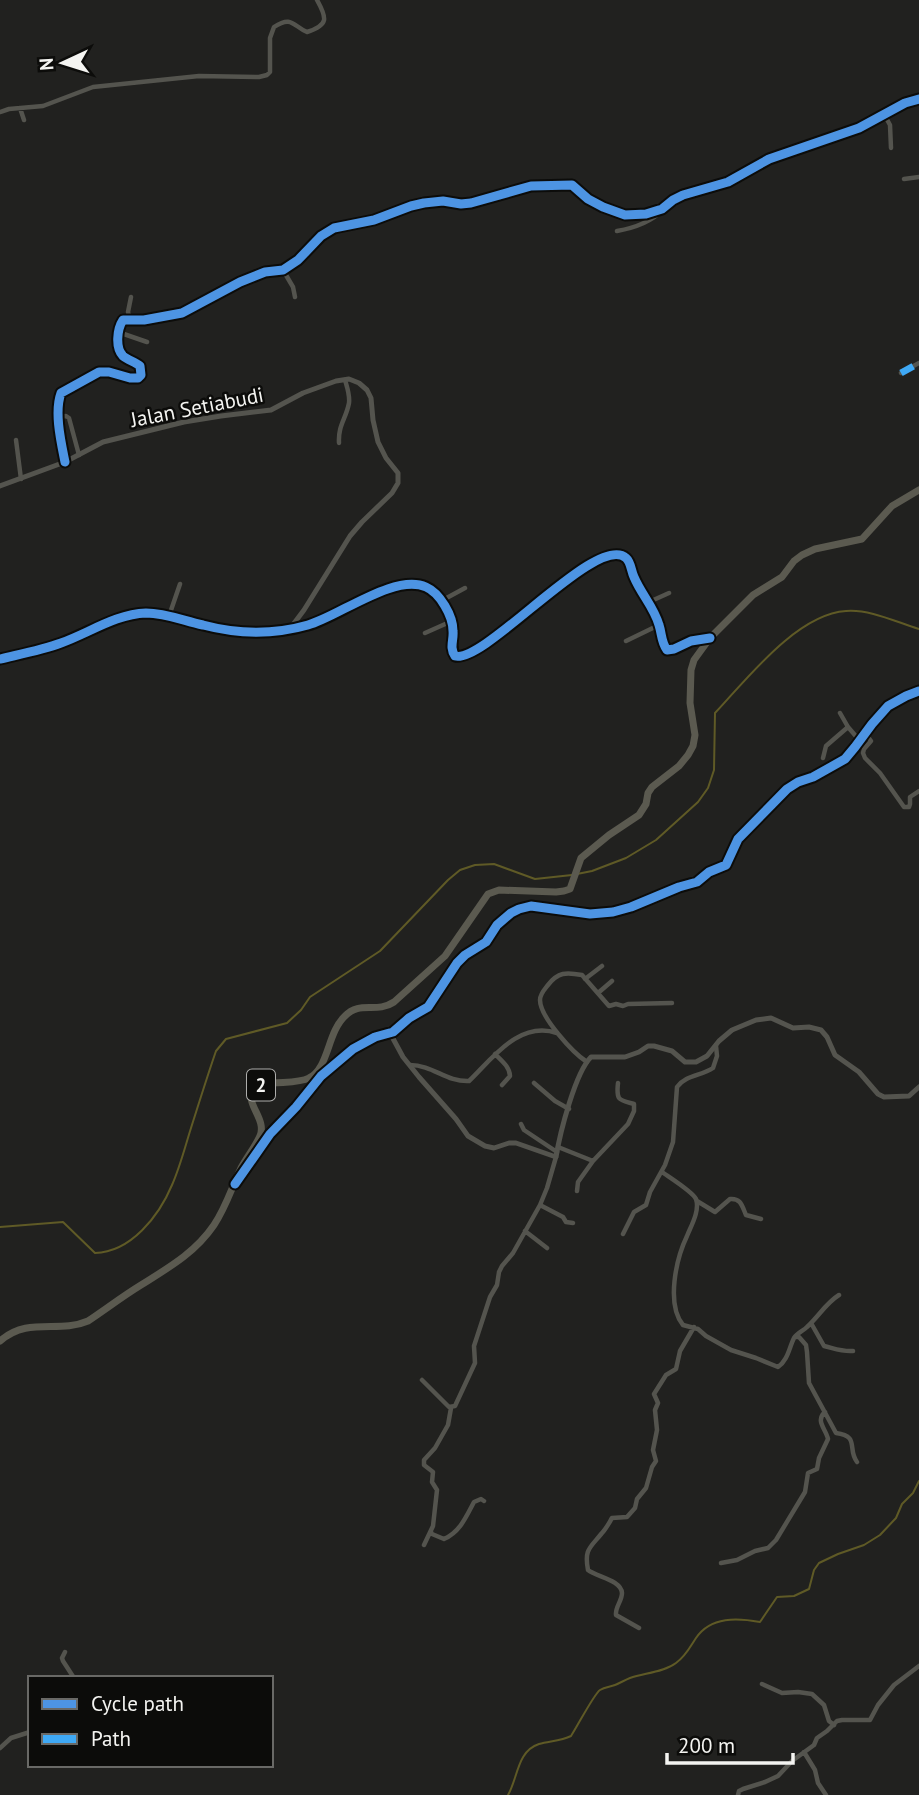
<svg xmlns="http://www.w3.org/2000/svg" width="919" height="1795" font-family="'PT Sans',sans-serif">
	<rect width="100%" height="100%" fill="#21211f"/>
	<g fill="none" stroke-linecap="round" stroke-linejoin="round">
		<path stroke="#5f5a26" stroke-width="2" d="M577,874l15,-3 34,-13 30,-18 42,-38 10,-14 6,-18 1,-57c32,-34 82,-99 131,-102 24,-2 50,11 73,18
			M0,1227l63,-5 32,31c36,-1 64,-37 77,-68 8,-18 13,-38 19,-57 8,-25 16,-51 25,-77l10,-12 61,-16 14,-13 9,-13 70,-46 68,-71 12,-10 15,-5 19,-1 41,15 37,-4
			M508,1795c10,-17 9,-44 31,-51 11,-3 22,-3 32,-8 6,-9 23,-42 29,-46 5,-3 10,-3 15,-5 5,-2 10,-5 15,-7 15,-5 34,-6 46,-15 10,-7 14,-16 20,-25 15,-22 42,-20 64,-16l17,-25 17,-1 15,-7 5,-19 5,-7 19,-9 26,-9 16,-10 16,-17 6,-14 11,-11 6,-12"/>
		<path stroke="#54544e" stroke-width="4.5" d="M20,108l4,12
			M0,112l9,-3 34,-3 50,-19 106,-11 60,1 8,-2 3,-3v-34l4,-11c18,-12 19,-1 33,5 22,-7 20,-14 10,-32
			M884,114l6,11 1,23
			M904,179l15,-2
			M617,231c17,-3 33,-8 46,-21
			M283,270l10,17 2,10
			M130,319l-2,-7 3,-15
			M118,332l29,10
			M901,373l18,-10
			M59,417l7,-1 3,2 10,37
			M16,440l5,39
			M339,443c-1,-18 7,-24 10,-40 1,-8 -2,-16 -4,-23
			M65,462c-4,-20 -11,-50 -4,-69l38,-21h10l21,6h8l3,-3 -1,-9c-5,-4 -12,-6 -17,-10 -8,-8 -6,-27 0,-36h21l38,-7 58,-31 25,-10 18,-2 15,-10 23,-24 13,-8 40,-8 37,-14 13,-3 19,-2 18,3 10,-1 60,-17 41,-1 16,14 15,8 22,8 21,-1 16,-5 11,-9 10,-5 45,-13 41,-23 90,-31 46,-25 14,-4
			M441,601l24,-13
			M649,602l20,-9
			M169,616l11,-32
			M425,633l27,-12
			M626,641l33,-16
			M840,713l8,14 12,14
			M865,733l6,8 -7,8 -1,4 2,5 15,15 24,34h5l1,-3v-7l9,-6
			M823,758l3,-12 22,-19
			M585,979l17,-13
			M598,993l14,-12
			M495,1054c6,6 15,13 15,22l-8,9
			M587,1062c-14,-9 -47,-45 -47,-62 0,-6 4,-10 8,-15 10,-13 18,-13 34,-10l27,31 7,-2 7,2 5,-2 44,-1
			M410,1065c23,0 36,17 59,16 23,-22 50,-61 88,-48
			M534,1083l21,18 14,8
			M521,1124l3,6 33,22
			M558,1147l35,14
			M662,1172c7,5 31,20 34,27 4,12 -5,27 -9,37 -11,23 -21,68 -4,89l15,4 8,7 25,14 25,8 22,9c10,-7 11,-19 16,-29 3,-5 9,-7 13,-11 12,-11 19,-24 32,-32
			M577,1191l1,-9 15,-21 35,-37 6,-13v-7c-15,-4 -18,-3 -16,-21
			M697,1201l18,11 15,-13c11,-1 12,7 16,16l15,4
			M540,1205l23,12 3,5 7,1
			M525,1231l22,17
			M623,1234l11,-22 12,-7 4,-13 15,-27 8,-23 4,-55c9,-12 24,-11 36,-19l4,-12 -1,-10
			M811,1323l13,23c9,2 18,6 29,5
			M795,1337h4l7,8 1,7 2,31 27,50c24,3 11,16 21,29
			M422,1380l27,27 6,-1 20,-43 -1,-17 16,-49 7,-12 2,-13 3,-6 11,-13 27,-48 7,-17 9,-31
			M431,1532l1,2 12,5c16,-7 22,-22 30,-37l7,-3 3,2
			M424,1545l9,-19 4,-36 -5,-8 1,-10 -9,-7v-5l11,-12 13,-23 3,-17
			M721,1563l16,-3 18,-9 13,-3 8,-8 29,-48 3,-19 9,-4 2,-11 9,-19c-2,-10 -13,-18 -3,-27
			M639,1628l-23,-13c-1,-8 6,-14 6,-22 -1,-13 -25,-16 -34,-23 -4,-21 2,-22 14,-37 4,-4 7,-10 10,-15l15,-1 8,-9 2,-9 9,-11 6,-21 4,-6 -3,-11 4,-20 -2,-20 3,-7 -4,-9 12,-19 10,-6 4,-18 14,-24
			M65,1652l-3,6 1,3 11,17
			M762,1684l20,9 16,-1 14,2 12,11 5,16 5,4
			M0,1748l11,-10 19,-6
			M804,1752l11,18 3,13 8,12
			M738,1795l1,-4 4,-2 22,-7 13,-6 14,-15 22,-16 3,-7 10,-7 10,-10 5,-1h28l8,-15 16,-20 25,-19"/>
		<path stroke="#54544e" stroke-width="5" d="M0,486l65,-24 38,-20 81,-20 37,-6 50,-6 32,-17 33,-12 13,-2 10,4 8,7 4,8 2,22 5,22 8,16 12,15v10l-6,10 -30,29 -12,14 -46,74 -15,20
			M0,659c21,-5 42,-9 61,-16 28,-10 55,-29 85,-30 20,0 38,8 57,12 34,9 70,10 105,0 30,-8 86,-52 118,-38 14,6 27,29 27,44 1,9 -4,16 2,25 30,8 142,-124 171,-98 5,4 5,13 8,19 7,17 20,30 25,48 3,9 2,17 8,25l7,-1 17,-8 19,-3
			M390,1033l13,24 16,20 37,42 12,17 17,10 9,2 15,-5h7l40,14c4,-24 19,-84 35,-100h34l14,-5 9,-6h6l18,5 13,11h11l11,-6 12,-15 13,-11 24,-10 15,-2 22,10 16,-1 12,3 6,7 8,18 24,17 19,22 6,3 25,-1 10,-9
			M237,1182l33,-48 26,-27 25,-31 32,-27 22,-12 18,-5 16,-14 19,-11 29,-44 8,-8 21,-13 11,-17 14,-12 8,-4 12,-3 59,8 23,-2 18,-5 48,-20 18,-5 12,-10 17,-7 12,-26 49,-50 11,-7 15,-5 32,-18 10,-12 17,-23 16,-18 18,-10 13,-5"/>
		<path stroke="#5b5a50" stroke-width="7" d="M0,1341c29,-25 58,-7 88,-20 18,-12 35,-25 53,-36 27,-17 54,-32 73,-60 12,-18 18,-38 27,-57 6,-11 14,-21 19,-32 7,-17 -15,-32 -7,-45 8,-13 41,-5 56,-13 20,-10 18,-45 36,-62 15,-16 31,-2 49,-14l51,-46 43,-62 11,-4 57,2 8,-1 6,-2 11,-31 28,-23 30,-20 7,-11 2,-11 4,-6 27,-21 9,-11 5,-9 2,-11 -5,-32 1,-33 3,-10 16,-22 43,-43 29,-18 12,-16 8,-6 13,-6 47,-10 30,-33 27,-16"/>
		<path stroke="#3fa9f5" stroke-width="7" stroke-dasharray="14 7" stroke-linecap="butt" d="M901,373l18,-10"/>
		<defs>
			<path id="cycleway" d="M65,462c-4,-20 -11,-50 -4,-69l38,-21h10l21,6h8l3,-3 -1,-9c-5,-4 -12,-6 -17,-10 -8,-8 -6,-27 0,-36h21l38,-7 58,-31 25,-10 18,-2 15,-10 23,-24 13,-8 40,-8 37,-14 13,-3 19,-2 18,3 10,-1 60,-17 41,-1 16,14 15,8 22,8 21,-1 16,-5 11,-9 10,-5 45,-13 41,-23 90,-31 46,-25 14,-4
				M0,659c21,-5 42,-9 61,-16 28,-10 55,-29 85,-30 20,0 38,8 57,12 34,9 70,10 105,0 30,-8 86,-52 118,-38 14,6 27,29 27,44 1,9 -4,16 2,25 30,8 142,-124 171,-98 5,4 5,13 8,19 7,17 20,30 25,48 3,9 2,17 8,25l7,-1 17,-8 19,-3
				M235,1184l35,-50 26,-27 25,-31 32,-27 22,-12 18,-5 16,-14 19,-11 29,-44 8,-8 21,-13 11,-17 14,-12 8,-4 12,-3 59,8 23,-2 18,-5 48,-20 18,-5 12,-10 17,-7 12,-26 49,-50 11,-7 15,-5 32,-18 10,-12 17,-23 16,-18 18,-10 13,-5"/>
		</defs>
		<use href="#cycleway" stroke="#0c0c0a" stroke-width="13"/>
		<use href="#cycleway" stroke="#4d94e3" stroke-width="9"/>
	</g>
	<g text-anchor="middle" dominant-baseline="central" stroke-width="5" stroke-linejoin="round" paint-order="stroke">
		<rect fill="#0c0c0a" stroke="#aeaeac" stroke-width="2" x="247" y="1069.5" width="28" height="31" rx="5"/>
		<g font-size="19" font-weight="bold" fill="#f4f4f1">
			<text x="261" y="1085">2</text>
		</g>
		<g font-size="21" fill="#f4f4f1" stroke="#0c0c0a">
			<text transform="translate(197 407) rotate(-11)">Jalan Setiabudi</text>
		</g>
	</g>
	<rect x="28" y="1676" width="245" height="91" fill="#0c0c0a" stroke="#696966" stroke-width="2"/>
	<rect x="42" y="1699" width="35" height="10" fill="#4d94e3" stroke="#696966" stroke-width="2"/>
	<text x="91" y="1711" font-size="21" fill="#f4f4f1">Cycle path</text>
	<rect x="42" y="1734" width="35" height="10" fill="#3fa9f5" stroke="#696966" stroke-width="2"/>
	<text x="91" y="1746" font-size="21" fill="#f4f4f1">Path</text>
	<g transform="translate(63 63) rotate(266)" stroke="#0c0c0a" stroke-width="5" paint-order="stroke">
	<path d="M0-5L12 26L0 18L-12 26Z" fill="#f4f4f1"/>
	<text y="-10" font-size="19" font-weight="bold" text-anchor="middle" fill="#f4f4f1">N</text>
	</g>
	<path d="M667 1753v10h126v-10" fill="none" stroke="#f4f4f1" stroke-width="3.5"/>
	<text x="678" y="1753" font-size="21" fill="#f4f4f1" stroke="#0c0c0a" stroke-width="5" paint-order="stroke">200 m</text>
</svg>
